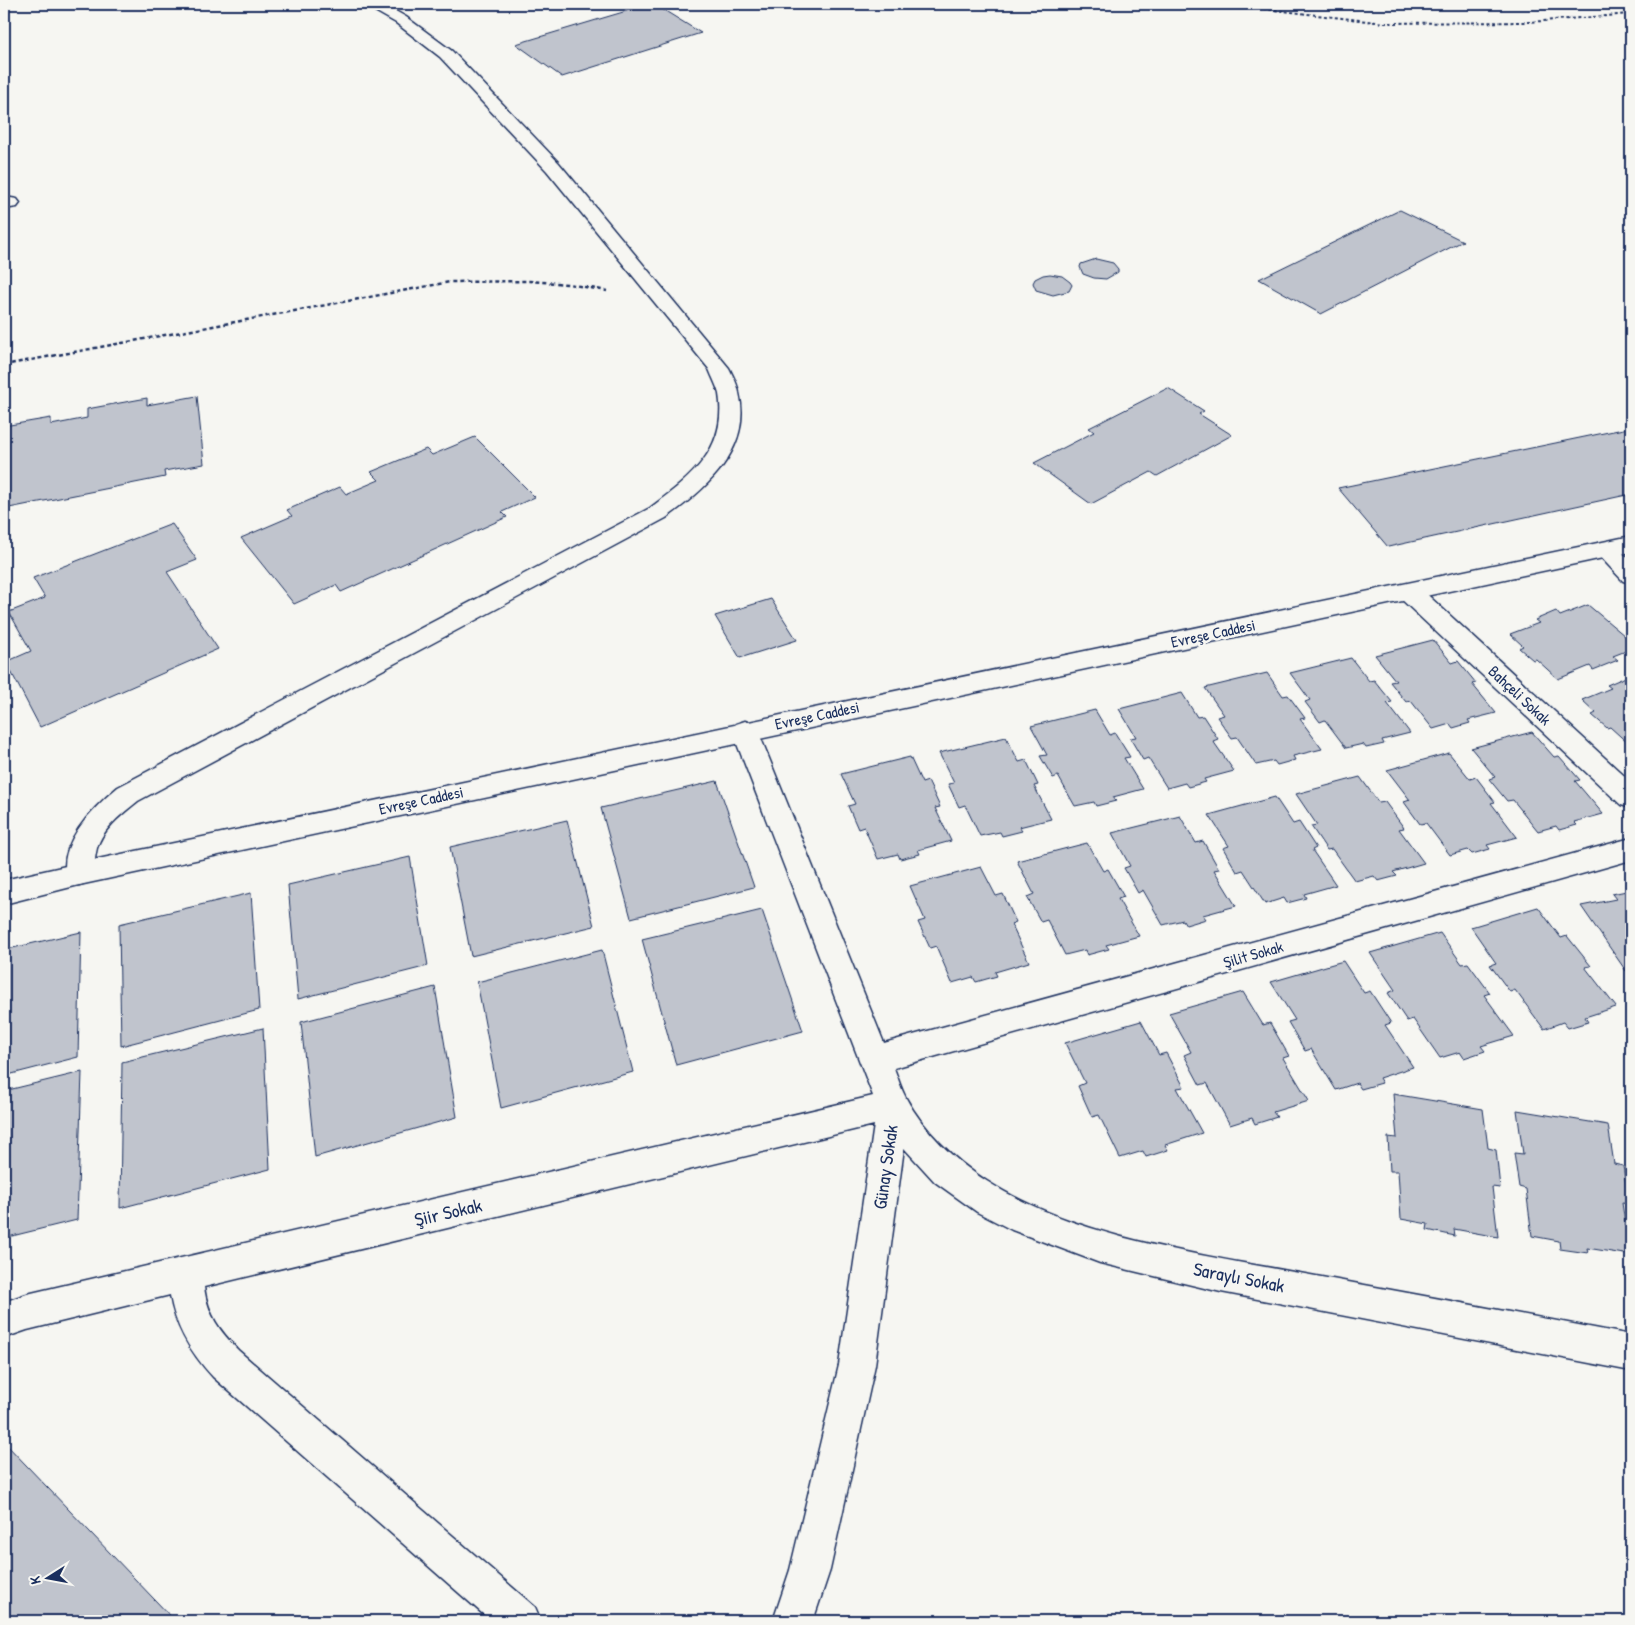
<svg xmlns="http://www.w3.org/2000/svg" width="1635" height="1625" font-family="'Patrick Hand',sans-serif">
	<rect width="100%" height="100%" fill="#f6f6f2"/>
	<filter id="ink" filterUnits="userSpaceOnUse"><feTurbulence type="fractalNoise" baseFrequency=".02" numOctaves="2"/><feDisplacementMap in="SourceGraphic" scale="10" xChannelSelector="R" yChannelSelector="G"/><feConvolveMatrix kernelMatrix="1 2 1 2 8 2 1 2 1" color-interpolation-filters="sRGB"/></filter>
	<g filter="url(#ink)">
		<path fill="#c0c4cd" stroke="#1b2f5e" d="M650,4h4l47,29 -139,44 -46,-33z
			M1400,210l63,31 -142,73 -62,-35z
			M1096,259l17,4 5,6v3l-12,7 -12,-1 -11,-4 -3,-7 1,-3z
			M1050,274l12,2 8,6 2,3 -3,6 -16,4 -17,-5 -3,-7 2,-4 8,-4z
			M1168,388l36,23 -5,3 33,21 -75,41 -6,-4 -60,32 -57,-41 60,-31 -5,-4z
			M197,396l7,68 -40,7 1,6 -161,32v-83l47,-8v7l36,-7v-9l60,-11v7z
			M1628,428l3,3v63l-243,53 -50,-59z
			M475,437l60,60 -33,15 5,5 -166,75 -5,-7 -42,19 -53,-66 51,-22 -5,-6 53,-23 6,7 33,-14 -8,-8 55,-23 6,6z
			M172,524l25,36 -30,12 51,77 -178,78 -34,-65 25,-11 -22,-39 36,-14 -12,-20z
			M771,599l26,41 -57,18 -25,-42z
			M1588,605l43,36v8l-18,7 5,4 -25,10 -3,-4 -32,13 -22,-20 -3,1 -14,-12 4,-2 -13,-12 29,-11 -4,-3 21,-9 4,5z
			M1433,640l19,23 6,-2 18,22 -4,1 24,29 -28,7 2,3 -17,5 -3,-4 -17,5 -22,-28 -5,1 -16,-20 6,-1 -21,-26z
			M1351,658l18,23 5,-1 18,22 -5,1 23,30 -28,7 2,4 -18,4 -3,-4 -17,4 -21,-28 -5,2 -15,-20 5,-2 -20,-27z
			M1267,673l16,23 5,-1 17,23 -5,1 22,30 -29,7 2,4 -18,5 -3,-4 -18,4 -19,-28 -5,1 -15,-21 7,-2 -19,-27z
			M1628,676l3,2v68l-21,-19 -3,1 -15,-13 4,-2 -14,-13 29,-12 -4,-3z
			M1182,693l15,24 6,-1 15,23 -5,2 21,30 -30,8 2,3 -18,5 -3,-4 -18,5 -19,-30 -5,2 -13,-22 6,-1 -17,-28z
			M1095,710l15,25 5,-2 15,24 -6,1 19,31 -30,8 3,4 -20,5 -2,-4 -19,4 -17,-30 -5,2 -13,-22 7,-1 -16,-29z
			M1532,732l22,25 5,-1 21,24 -5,1 28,33 -29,8 3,3 -18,5 -3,-4 -18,5 -25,-31 -6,1 -18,-22 6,-2 -24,-29z
			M1006,737l13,25 7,-2 12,25 -4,1 17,33 -32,8 3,4 -20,5 -2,-4 -20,4 -15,-31 -6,2 -11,-23 6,-1 -15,-30z
			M1449,753l21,26 6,-2 19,25 -4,1 26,34 -30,8 3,4 -18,5 -4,-4 -18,5 -24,-32 -6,1 -16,-22 6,-2 -23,-30z
			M910,757l12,26 6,-2 12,26 -5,1 16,33 -33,9 2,4 -20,5 -2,-5 -20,5 -14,-32 -6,2 -10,-23 7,-2 -14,-30z
			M1360,777l19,26 6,-1 19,26 -5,1 25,34 -31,9 4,4 -19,5 -4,-5 -19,5 -23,-32 -5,1 -16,-24 6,-1 -21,-31z
			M717,781l37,106 -123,31 -30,-110z
			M1275,797l18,27 6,-2 17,26 -4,2 24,35 -32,9 2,4 -19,5 -3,-5 -19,6 -22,-34 -6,2 -14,-24 6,-2 -20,-31z
			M1180,816l16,27 7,-2 16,28 -5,1 22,36 -33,9 3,4 -20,6 -3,-5 -20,5 -20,-35 -5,3 -14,-25 6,-2 -18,-33z
			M567,820l27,106 -123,30 -21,-109z
			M1087,843l16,28 5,-2 16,28 -6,2 21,37 -33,9 3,4 -22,6 -2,-5 -20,5 -18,-35 -6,2 -14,-25 7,-3 -17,-33z
			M410,857l18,109 -130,33 -10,-114z
			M981,867l15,29 7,-2 13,28 -5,2 18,38 -34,10 2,4 -21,6 -3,-5 -21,6 -16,-37 -6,2 -12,-26 7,-2 -15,-34z
			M1631,890v80l-5,1 -45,-65 35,-7 -4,-5z
			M251,893l8,117 -138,36 -2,-122z
			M1538,907l23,31 6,-2 24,30 -6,1 31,40 -31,10 3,5 -20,6 -5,-6 -19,7 -29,-39 -5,2 -20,-27 6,-2 -25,-36z
			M762,910l41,121 -127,34 -34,-126z
			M81,932l-3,125 -74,19v-126z
			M1440,933l22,31 6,-1 22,30 -6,2 30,41 -33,10 4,5 -21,7 -4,-6 -20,6 -27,-39 -6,2 -19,-28 7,-3 -25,-37z
			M602,950l31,122 -132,36 -24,-126z
			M1343,961l21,32 6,-2 21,32 -6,2 28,42 -34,11 3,5 -21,6 -4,-6 -21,7 -25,-41 -6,2 -17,-29 7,-2 -24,-38z
			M435,987l22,130 -142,40 -14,-135z
			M1243,992l20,33 7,-2 19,33 -6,2 26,43 -36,11 4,5 -22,7 -3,-6 -22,7 -23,-42 -7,2 -16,-30 7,-3 -22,-39z
			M1141,1021l18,34 7,-2 18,34 -7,1 25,45 -37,12 3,5 -22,7 -3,-6 -23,7 -21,-43 -7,2 -14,-31 7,-3 -20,-40z
			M263,1028l7,141 -150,39 2,-146z
			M82,1072l-5,148 -73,18v-147z
			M1393,1094l90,15 5,39 8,2 4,38 -8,-1 6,50 -44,-8 1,7 -28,-6 1,-6 -27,-5 -3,-48h-8l-2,-34 9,1z
			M1517,1110l91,15 6,39 9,2 6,38 -7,-1 8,52 -43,-7 1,5 -28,-4 -1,-8 -27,-5 -6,-47 -7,-2 -5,-34 9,1z
			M5,1443l170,178h-171v-176z"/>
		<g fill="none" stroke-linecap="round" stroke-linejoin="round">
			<defs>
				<path id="minor" d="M366,4h17l23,13 46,34 107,112 170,205c4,8 9,17 10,25 14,56 -33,96 -73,125l-528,283c-16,13 -35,27 -41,47 -3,12 -2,23 -8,34l-10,3 -10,-3c-17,-34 26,-76 49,-95l532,-279c40,-30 78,-58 69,-114 -2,-8 -7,-17 -10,-25l-162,-198 -107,-114 -44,-34 -28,-16z
					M11,198l6,1 3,4 -3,4 -13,2v-10z
					M1606,542l8,3 17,16v22l-8,-2 -29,-31 4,-5z
					M1409,584l9,2 213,196v26l-10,-3 -221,-207 -3,-6 3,-6z
					M745,721l9,3 4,7 126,312 747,-205v22l-737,208c4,10 7,21 12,30 18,33 48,62 79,82 89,58 217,75 320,94 109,20 217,40 326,61v36l-410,-79 -121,-29 -88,-33 -35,-18 -42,-30 -31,-34 -29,217 -45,205 -17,51h-40l17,-51 49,-205 35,-240 -670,162c4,29 15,43 35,64l296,256 6,14h-50l-278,-244c-22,-24 -38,-50 -43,-82l-143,35 -23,8v-36l23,-8 846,-198 -141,-365 4,-7z"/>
				<path id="major" d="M1631,536v16l-1552,333 -75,19v-24l75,-17z"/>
			</defs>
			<use href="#minor" stroke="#1b2f5e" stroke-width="3"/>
			<use href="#major" stroke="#1b2f5e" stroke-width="3"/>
			<path stroke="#1b2f5e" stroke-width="2" stroke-dasharray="3 2.5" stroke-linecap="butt" d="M1248,4l18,5 118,14 146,-1 101,-8"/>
			<path stroke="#1b2f5e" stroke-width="2.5" stroke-dasharray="4 3" stroke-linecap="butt" d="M4,365l446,-83 79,-1 39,3 39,7"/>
			<use href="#minor" fill="#f6f6f2" fill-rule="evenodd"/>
			<use href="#major" fill="#f6f6f2" fill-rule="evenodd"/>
		</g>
	</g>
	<g text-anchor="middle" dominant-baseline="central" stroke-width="5" stroke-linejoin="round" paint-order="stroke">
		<g font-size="16" fill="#1b2f5e" stroke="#f6f6f2">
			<text transform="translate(1213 633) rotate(-12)">Evreşe Caddesi</text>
			<text transform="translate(1520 695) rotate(43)">Bahçeli Sokak</text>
			<text transform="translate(817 715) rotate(-12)">Evreşe Caddesi</text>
			<text transform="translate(421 800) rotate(-12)">Evreşe Caddesi</text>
			<text transform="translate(1253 954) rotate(-16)">Şilit Sokak</text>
		</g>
		<g font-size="19" fill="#1b2f5e" stroke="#f6f6f2">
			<text transform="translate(885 1167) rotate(-82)">Günay Sokak</text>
			<text transform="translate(448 1212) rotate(-13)">Şiir Sokak</text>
			<text transform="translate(1239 1277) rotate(11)">Saraylı Sokak</text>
		</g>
	</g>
	<rect width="1635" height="1625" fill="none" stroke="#f6f6f2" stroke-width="20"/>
	<rect x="10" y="10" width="1615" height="1605" fill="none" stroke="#1b2f5e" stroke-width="2" filter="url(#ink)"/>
	<g transform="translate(48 1578) rotate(259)" stroke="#f6f6f2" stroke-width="4" paint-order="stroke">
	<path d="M0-4L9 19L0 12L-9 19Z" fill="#1b2f5e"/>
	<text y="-8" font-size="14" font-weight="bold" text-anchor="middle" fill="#1b2f5e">K</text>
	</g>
</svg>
